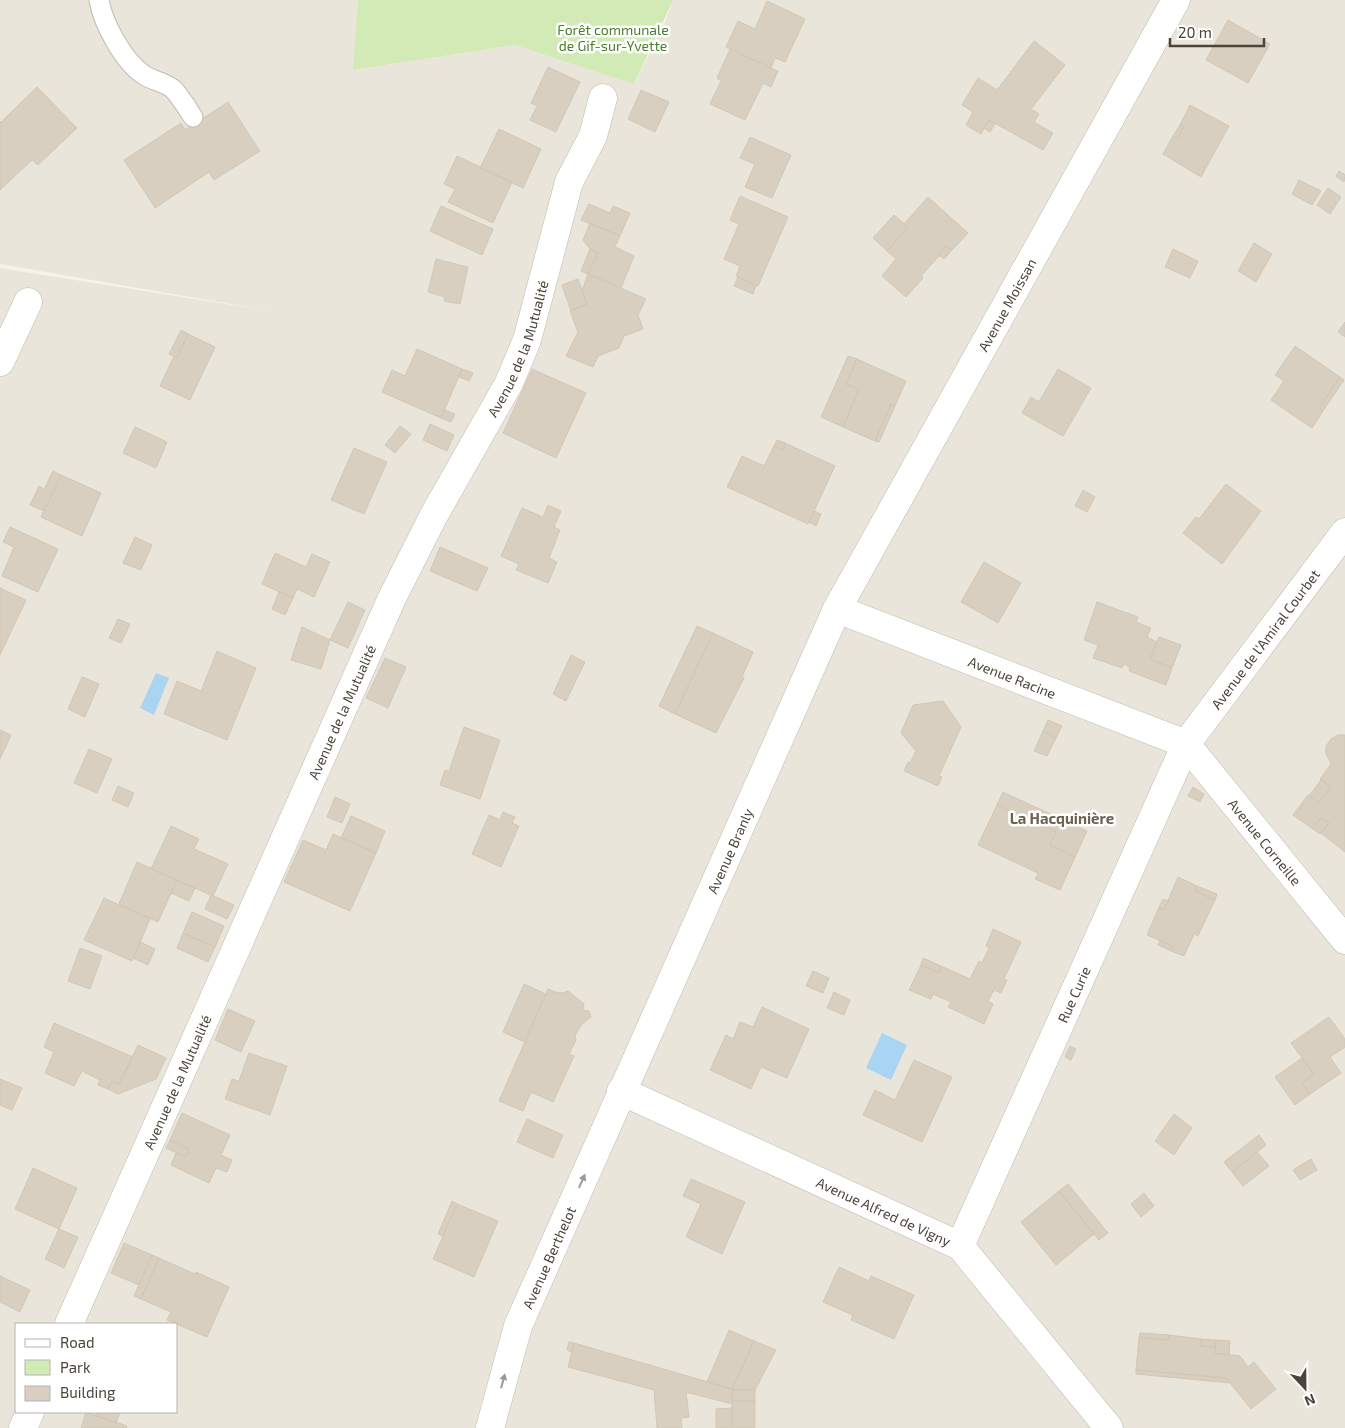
<svg xmlns="http://www.w3.org/2000/svg" width="1345" height="1428" font-family="'Exo 2',sans-serif">
	<rect width="100%" height="100%" fill="#f6f3ec"/>
	<path fill="#eae5da" fill-rule="evenodd" d="M0,0h358l-4,70 161,-25 97,29 22,10 31,-62 8,-22h672v1428h-1345v-1160l270,43 -270,-47zM16,1324h160v88h-160z"/>
	<path fill="#d2eab5" d="M358,0h315l-39,84 -119,-39 -162,25z"/>
	<path fill="#a9d4f2" d="M156,673l13,5 -15,37 -14,-7z
		M882,1033l25,12 -16,35 -25,-12z"/>
	<path fill="#d8cfc1" stroke="#d3c7b4" d="M767,1l38,18 -20,43 -10,-4 -4,10 -45,-21 12,-26 17,8z
		M1228,20l42,24 -22,39 -42,-23z
		M1034,41l31,24 -34,44 8,5 -5,8 19,11 -10,17 -54,-30 -8,14 -15,-9 7,-13 -11,-7 16,-27 19,12z
		M730,49l48,22 -7,16 -8,-4 -18,37 -35,-16 11,-23 -4,-3z
		M548,67l32,15 -24,50 -26,-12 7,-14 -6,-3z
		M37,87l40,41 -39,37 -6,-5 -32,30v-69l1,1z
		M641,90l28,12 -14,30 -27,-13z
		M228,102l32,49 -46,29 -5,-8 -54,36 -31,-48 57,-37 4,7z
		M1190,105l39,21 -28,51 -38,-23 10,-18 5,2 6,-12 -4,-1z
		M989,120l6,4 -5,8 -6,-4z
		M1180,125l4,1 -6,12 -5,-2z
		M499,129l42,20 -18,39 -43,-20z
		M750,137l41,18 -19,43 -27,-11 10,-23 -15,-6z
		M457,156l55,26 -19,41 -45,-21 7,-13 -11,-5z
		M1339,171l6,4 -1,7 -8,-6z
		M1299,180l22,11 -9,14 -20,-11z
		M1328,188l13,9 -11,17 -13,-9z
		M740,196l48,21 -30,69 -22,-10 4,-10 -16,-7 15,-35 -9,-4z
		M928,197l40,36 -16,17 -6,-4 -8,8 2,1 -19,21 2,2 -17,19 -24,-21 14,-17 -9,-8 21,-24 -4,-3z
		M589,204l21,9 3,-7 17,7 -10,23 -39,-16z
		M441,206l52,23 -11,26 -52,-24z
		M894,215l14,12 -21,24 -14,-13z
		M590,223l30,13 -5,11 19,9 -13,32 -33,-14 10,-21 -8,-4 -7,-9z
		M1254,243l18,11 -16,28 -18,-11z
		M946,246l6,4 -8,9 -6,-5z
		M590,249l8,4 -10,21 -7,-3z
		M1173,249l25,12 -8,17 -25,-11z
		M436,259l32,8 -8,37 -16,-3 1,-4 -17,-5z
		M588,274l58,25 -8,16 5,14 -19,7 -5,12 -21,8 -5,11 -27,-11 12,-24 -8,-21 17,-7 -5,-14z
		M738,277l18,8 -3,9 -19,-8z
		M578,279l9,25 -16,7 -9,-26z
		M1345,322v15l-7,-5z
		M181,330l7,4 -11,24 -8,-4z
		M188,334l27,13 -25,53 -30,-14 14,-30 3,2z
		M1295,346l45,31 -21,31 4,3 -11,17 -41,-28 13,-19 -9,-6z
		M417,349l45,20 -21,49 -59,-26 10,-22 13,6z
		M848,356l9,3 -11,25 13,5 -16,38 -22,-10z
		M857,359l49,22 -11,25 -4,-2 -16,37 -32,-14 16,-38 -13,-5z
		M462,369l11,4 -4,8 -10,-4z
		M532,369l54,24 -30,65 -53,-25z
		M1058,369l33,19 -28,48 -41,-23 9,-16 8,5z
		M1340,377l4,3 -21,31 -4,-3z
		M891,404l4,2 -16,36 -4,-1z
		M444,410l11,4 -4,8 -10,-4z
		M430,424l24,11 -7,16 -24,-11z
		M400,426l11,8 -16,19 -10,-8z
		M135,427l32,15 -11,26 -33,-15z
		M777,440l8,3 -2,7 -9,-4z
		M785,443l50,23 -27,58 -81,-37 15,-31 22,10 10,-20 9,4z
		M354,448l33,14 -23,52 -33,-14z
		M53,471l8,4 -17,36 -14,-6 9,-19 5,3z
		M61,475l40,18 -19,43 -41,-19z
		M1226,484l35,27 -39,53 -39,-31 13,-16 3,2z
		M1083,490l12,7 -8,15 -12,-6z
		M548,505l13,6 -7,16 6,3 -11,28 8,4 -9,21 -32,-13 3,-6 -18,-8 21,-48 21,9z
		M814,511l7,3 -5,12 -7,-4z
		M10,527l48,22 -20,43 -36,-16 12,-29 -11,-5z
		M135,537l17,8 -11,25 -18,-7z
		M440,547l48,21 -11,23 -47,-20z
		M275,553l31,14 6,-13 18,8 -16,35 -17,-8 -4,9 -31,-14z
		M984,562l37,21 -23,40 -37,-21z
		M0,588l26,12 -26,55z
		M279,592l14,6 -8,17 -13,-6z
		M348,602l17,8 -17,38 -18,-8z
		M1097,602l41,15 -2,5 15,6 -4,9 10,5 -7,17 22,9 -6,17 -37,-14 1,-4 -6,-3 -2,4 -29,-10 5,-13 -14,-5z
		M118,619l12,5 -9,19 -12,-5z
		M697,626l16,7 -38,81 -16,-8z
		M302,627l28,13 -9,29 -30,-9z
		M713,633l40,19 -11,25 2,1 -28,55 -41,-19z
		M1159,637l22,8 -9,23 -22,-9z
		M217,651l39,17 -29,72 -63,-26 13,-33 24,10z
		M571,655l14,7 -19,39 -13,-7z
		M385,658l21,9 -18,41 -22,-10z
		M82,677l17,7 -14,33 -17,-8z
		M943,701l18,26 -22,49 3,1 -4,9 -34,-15 4,-9 2,1 6,-12 -15,-18 12,-28z
		M1048,720l14,6 -6,12 -13,-7z
		M464,727l36,13 -20,59 -40,-14 5,-15 4,1z
		M0,730l11,5 -11,24z
		M1043,731l13,7 -9,18 -13,-5z
		M1338,735h7v117l-24,-19 8,-10 -8,-6 -8,12 -20,-14 15,-20 10,8 13,-16 -11,-8 11,-15 -5,-10v-8l5,-7z
		M89,749l23,10 -15,34 -23,-10z
		M1321,780l10,7 -13,16 -9,-7z
		M118,786l16,7 -6,14 -16,-7z
		M1193,787l11,7 -4,8 -12,-6z
		M1003,792l84,39 -12,26 -25,-12 6,-13 -59,-27z
		M335,797l15,7 -8,19 -15,-6z
		M997,805l59,27 -6,13 25,12 -15,33 -25,-11 3,-6 -60,-28z
		M503,812l12,5 -3,6 7,3 -18,41 -29,-13 17,-39 11,5z
		M351,816l34,15 -9,22 -35,-15z
		M1321,817l8,6 -9,11 -7,-5z
		M171,826l28,13 -5,10 34,15 -15,32 -62,-27z
		M333,834l43,19 -26,58 -66,-29 19,-42 23,10z
		M137,862l40,18 -19,42 -39,-18z
		M1178,877l19,9 -2,5 20,9 -17,36 -4,-2 -10,22 -13,-5 2,-5 -26,-11 12,-28 5,3z
		M177,880l18,8 -6,13 -18,-8z
		M1197,886l20,8 -2,6 -20,-9z
		M211,895l23,10 -7,14 -22,-10z
		M104,898l46,21 -18,42 -48,-21z
		M1163,899l5,2 -4,9 -5,-3z
		M192,912l32,14 -9,21 -32,-14z
		M993,929l28,13 -17,37 3,1 -6,13 -7,-3 -6,11 5,3 -9,20 -36,-17 3,-5 -18,-8 -2,5 -22,-9 12,-25 18,8 2,-7 29,13 9,-18 3,2 7,-15 -3,-2z
		M183,933l32,14 -7,15 -31,-14z
		M1160,940l13,6 -2,5 -13,-6z
		M140,942l15,7 -7,16 -15,-7z
		M80,948l22,8 -12,33 -22,-8z
		M923,958l18,8 -2,7 -18,-8z
		M813,971l16,7 -6,15 -17,-7z
		M524,984l22,10 -21,48 -22,-10z
		M548,989l7,3 8,1 5,-2 16,13 -1,6 6,1 2,6 -9,7 -7,11 1,5 -7,14 5,2 -21,46 -22,-10 -8,19 -24,-10z
		M834,992l16,8 -6,15 -17,-7z
		M762,1007l47,22 -22,49 -26,-11 -10,22 -41,-19 16,-35 7,4 7,-17 13,5z
		M228,1009l27,12 -14,31 -26,-12z
		M1329,1017l16,22v8l-15,10 11,16 -31,21 -8,-11 12,-9 -23,-31z
		M54,1023l79,34 -14,27 -7,-3 -4,8 -10,-4 2,-5 -18,-9 -8,15 -29,-13 9,-21 -10,-5z
		M138,1045l28,13 -10,21 -38,15 -10,-5 4,-8 7,3z
		M1070,1046l6,3 -5,11 -6,-3z
		M249,1053l38,13 -17,49 -45,-16 7,-20 7,2z
		M1302,1058l12,16 -12,9 8,11 -15,11 -20,-28z
		M914,1060l38,17 -30,65 -59,-27 12,-25 20,10z
		M0,1079l22,9 -10,22 -12,-5z
		M182,1113l48,22 -9,20 11,5 -5,12 -11,-4 -7,15 -38,-18 5,-12 10,4 3,-8 -19,-9z
		M1174,1114l18,14 -18,27 -19,-14z
		M527,1119l36,16 -10,23 -36,-16z
		M1259,1135l7,10 -34,27 -8,-10z
		M170,1140l19,9 -3,8 -20,-9z
		M1257,1152l12,14 -26,20 -11,-14z
		M1311,1159l6,11 -17,10 -7,-10z
		M33,1168l44,20 -18,41 -44,-20z
		M691,1179l54,23 -23,52 -36,-17 15,-33 -18,-8z
		M1068,1184l40,49 -9,7 -40,-49z
		M1059,1191l35,43 -38,31 -35,-43z
		M1144,1193l10,13 -13,11 -10,-13z
		M452,1201l5,3 -14,32 -5,-2z
		M457,1204l41,17 -24,56 -41,-18z
		M59,1229l19,8 -14,31 -19,-9z
		M124,1243l28,12 -13,30 -28,-12z
		M152,1255l7,3 -18,41 -7,-3z
		M159,1258l36,16 1,-2 33,15 -22,50 -40,-17 4,-8 -30,-13z
		M839,1267l30,14 2,-5 43,19 -20,44 -43,-19 2,-5 -30,-13z
		M0,1276l30,14 -10,22 -20,-10z
		M729,1330l25,11 -22,48 -25,-7z
		M1140,1333l29,2v5l-30,-3z
		M1169,1335l32,4 -1,7 15,1v6l25,3 8,11 6,-5 22,27 -25,20 -25,-31 -90,-8 3,-33 30,3z
		M1201,1339l15,1 -1,7 -15,-1z
		M1216,1340l14,1 -1,14 -14,-2z
		M754,1341l22,9 -21,40h-23z
		M569,1342l5,1 -2,9 -5,-2z
		M574,1343l158,46v15l-46,-12 3,25 -8,1 1,10h-25l-3,-38 -86,-23z
		M1136,1370l90,8 4,5 -94,-9z
		M732,1390h23v11h-23z
		M732,1401h23v27h-23z
		M732,1408v20h-16v-19z
		M86,1412l41,14 -1,2h-45z
		M97,1412h23l-4,11 -20,-7z"/>
	<g fill="none" stroke-linecap="round" stroke-linejoin="round">
		<defs>
			<path id="lane" d="M99,0c4,24 25,62 45,75 9,6 21,7 29,14 7,7 14,19 20,28"/>
			<g id="street">
				<path d="M0,362l28,-60"/>
				<path id="s1" d="M837,609l349,135 159,196"/>
				<path id="s2" d="M621,1091l339,155 149,182"/>
				<path id="s3" d="M960,1246l226,-502 159,-212"/>
				<path id="s4" d="M69,1324l323,-726 42,-83 75,-132 18,-43 42,-158 24,-46 10,-38"/>
				<path d="M23,1428l7,-16"/>
				<path id="s5" d="M490,1428l28,-102 319,-717 339,-609"/>
			</g>
		</defs>
		<use href="#lane" stroke="#c2bbae" stroke-width="21"/>
		<use href="#street" stroke="#c2bbae" stroke-width="29"/>
		<use href="#lane" stroke="#fff" stroke-width="19"/>
		<use href="#street" stroke="#fff" stroke-width="28"/>
	</g>
	<defs><path id="oneway-solid" d="M-6-.8H1V-3.2L6.5 0L1 3.2V.8H-6Z" transform="scale(1.25)"/></defs>
	<g fill="#9c9892">
		<use href="#oneway-solid" transform="translate(582 1181) rotate(-66)"/>
		<use href="#oneway-solid" transform="translate(503 1381) rotate(-75)"/>
	</g>
	<g text-anchor="middle" dominant-baseline="central" stroke-width="5" stroke-linejoin="round" paint-order="stroke">
		<g font-size="14" fill="#4a7f2a" stroke="#fff">
			<text x="613" y="29">Forêt communale<tspan x="613" dy="16">de Gif-sur-Yvette</tspan></text>
		</g>
		<g font-size="14" fill="#4b4439" stroke="#fff">
			<text stroke="none"><textPath href="#s5" startOffset="1239">Avenue Moissan</textPath></text>
			<text stroke="none"><textPath href="#s4" startOffset="1075">Avenue de la Mutualité</textPath></text>
			<text stroke="none"><textPath href="#s3" startOffset="682">Avenue de l'Amiral Courbet</textPath></text>
			<text stroke="none"><textPath href="#s1" startOffset="188">Avenue Racine</textPath></text>
			<text stroke="none"><textPath href="#s4" startOffset="670">Avenue de la Mutualité</textPath></text>
			<text stroke="none"><textPath href="#s1" startOffset="500">Avenue Corneille</textPath></text>
			<text stroke="none"><textPath href="#s5" startOffset="626">Avenue Branly</textPath></text>
			<text stroke="none"><textPath href="#s3" startOffset="276">Rue Curie</textPath></text>
			<text stroke="none"><textPath href="#s4" startOffset="265">Avenue de la Mutualité</textPath></text>
			<text stroke="none"><textPath href="#s2" startOffset="289">Avenue Alfred de Vigny</textPath></text>
			<text stroke="none"><textPath href="#s5" startOffset="181">Avenue Berthelot</textPath></text>
		</g>
		<g font-size="15" font-weight="bold" fill="#6e6250" stroke="#fff">
			<text x="1062" y="818">La Hacquinière</text>
		</g>
	</g>
	<rect x="15" y="1323" width="162" height="90" fill="#ffffff" stroke="#b7b4b0"/>
	<rect x="25" y="1339" width="25" height="8" fill="#ffffff" stroke="#b7b4b0"/>
	<text x="60" y="1348" font-size="15" fill="#4b4439">Road</text>
	<rect x="25" y="1360" width="25" height="15" fill="#d2eab5" stroke="#b7b4b0"/>
	<text x="60" y="1373" font-size="15" fill="#4b4439">Park</text>
	<rect x="25" y="1386" width="25" height="15" fill="#d8cfc1" stroke="#b7b4b0"/>
	<text x="60" y="1398" font-size="15" fill="#4b4439">Building</text>
	<g transform="translate(1305 1388) rotate(158)" stroke="#ffffff" stroke-width="4" paint-order="stroke">
	<path d="M0-4L9 19L0 12L-9 19Z" fill="#4b4439"/>
	<text y="-8" font-size="14" font-weight="bold" text-anchor="middle" fill="#4b4439">N</text>
	</g>
	<path d="M1170 38v8h94v-8" fill="none" stroke="#4b4439" stroke-width="2.5"/>
	<text x="1178" y="38" font-size="15" fill="#4b4439" stroke="#ffffff" stroke-width="4" paint-order="stroke">20 m</text>
</svg>
